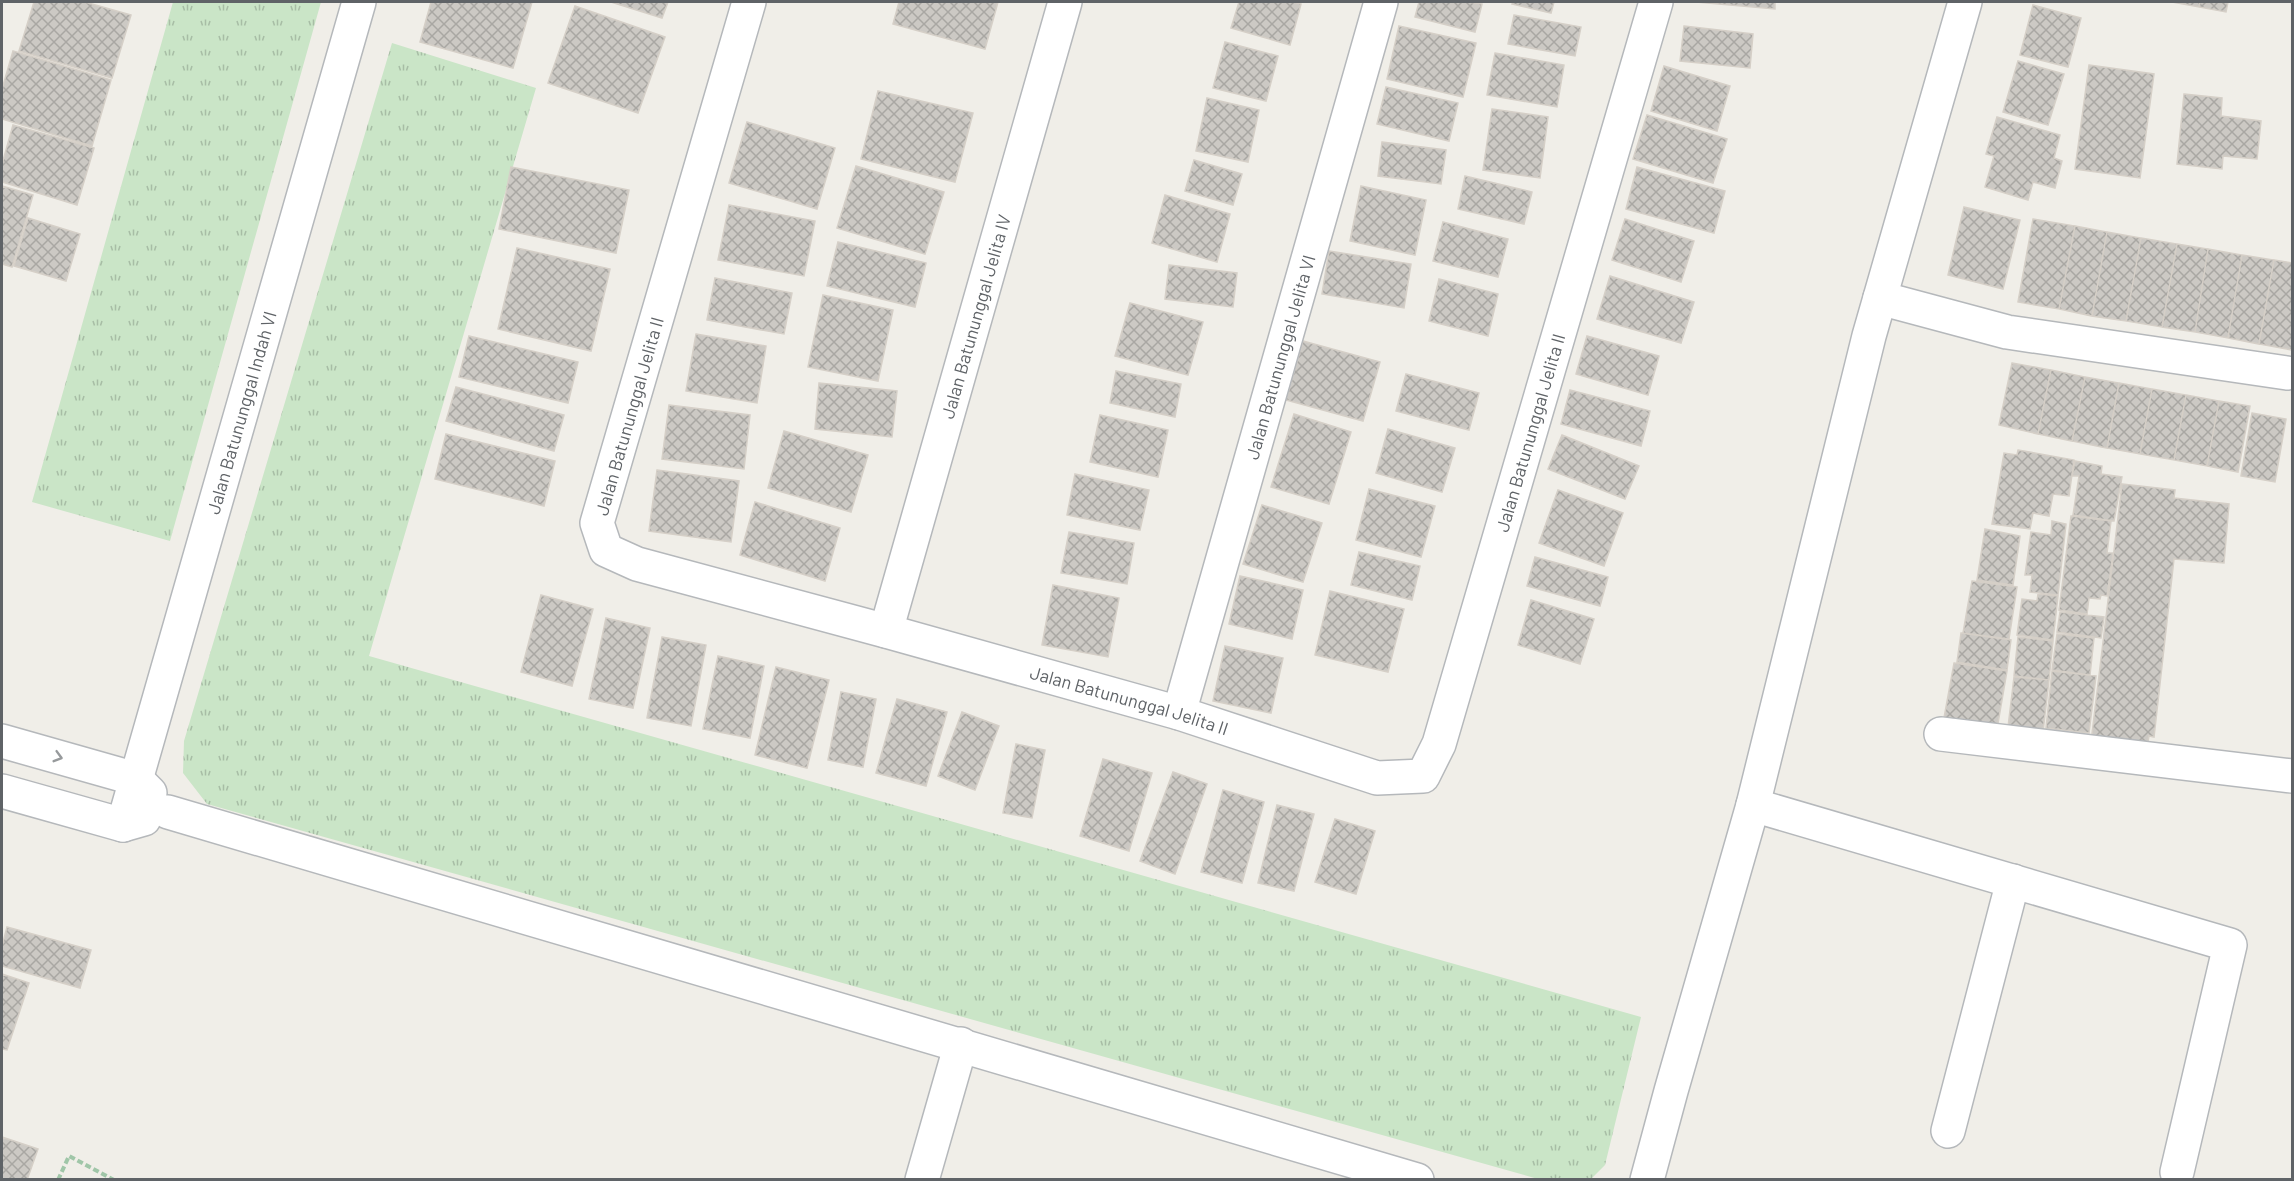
<svg xmlns="http://www.w3.org/2000/svg" width="2294" height="1181" font-family="Barlow,sans-serif">
	<defs>
		<pattern id="grass-tufts" width="24" height="20" patternUnits="userSpaceOnUse" patternTransform="scale(1.5)"><rect width="24" height="20" fill="#cae5c7"/><path d="M3 7l-1-3M5 7V3M7 7l1-3M15 17l-1-3M17 17v-4M19 17l1-3" fill="none" stroke="#a7bda5"/></pattern>
		<pattern id="building-cross-hatch" width="8" height="8" patternUnits="userSpaceOnUse" patternTransform="scale(1.5)"><rect width="8" height="8" fill="#ccc9c4"/><path d="M0 0l8 8M0 8l8-8" fill="none" stroke="#a9a7a3"/></pattern>
	</defs>
	<rect width="100%" height="100%" fill="#f0eee8"/>
	<path fill="url(#grass-tufts)" d="M173,2h148l-151,539 -138,-39z
		M392,43l144,45 -167,568 1272,361 -36,148 -14,14h-53l-1331,-375 -24,-31 1,-32z"/>
	<path fill="url(#building-cross-hatch)" stroke="#d5cfc7" stroke-width="1.5" d="M34,2h51l46,13 -19,63 -93,-27z
		M431,2h101l-19,66 -93,-26z
		M611,2h57l-6,16z
		M899,2h99l-13,47 -92,-25z
		M1239,2h54l8,2 -11,41 -59,-17z
		M1419,2h49l14,2 -7,28 -60,-15z
		M1513,2h41l-3,11 -39,-9z
		M1696,2h79v7z
		M2172,2h28l-1,5z
		M2200,2h28l-2,10 -27,-5z
		M2033,5l48,13 -13,49 -48,-12z
		M575,6l90,31 -27,76 -90,-30z
		M1514,15l67,12 -6,29 -67,-12z
		M1399,26l77,17 -13,54 -76,-18z
		M1684,26l69,8 -3,34 -70,-7z
		M1225,42l53,14 -12,45 -53,-13z
		M13,51l98,29 -19,66 -90,-27v-30z
		M1495,53l69,12 -7,42 -70,-12z
		M2018,61l46,13 -16,51 -45,-13z
		M2089,65l65,9 -14,104 -65,-9z
		M1664,66l66,20 -13,45 -66,-20z
		M1386,87l72,16 -9,38 -72,-17z
		M878,91l95,22 -18,69 -94,-23z
		M2184,94l38,4 -1,18 40,5 -4,38 -34,-3 -1,13 -45,-5z
		M1207,98l52,12 -11,52 -52,-11z
		M1492,109l56,8 -8,61 -57,-8z
		M1647,115l80,24 -14,44 -80,-24z
		M1997,117l63,18 -6,23 8,3 -7,27 -22,-6 -5,18 -43,-13 9,-31 -8,-2z
		M747,122l88,26 -18,61 -88,-26z
		M13,125l81,23 -17,57 -75,-23v-18z
		M1382,142l64,8 -5,34 -63,-8z
		M1194,160l48,14 -9,31 -48,-14z
		M856,166l88,26 -19,62 -88,-26z
		M511,167l118,23 -13,63 -117,-24z
		M1637,167l88,24 -11,42 -88,-24z
		M1465,176l67,16 -8,32 -66,-15z
		M2,186l31,9 -21,72 -10,-3z
		M1361,186l65,14 -11,55 -65,-14z
		M1165,195l65,19 -13,48 -65,-19z
		M729,205l86,16 -11,55 -86,-16z
		M1964,207l56,13 -17,69 -55,-14z
		M28,218l52,16 -14,47 -52,-15z
		M1625,219l69,22 -13,41 -69,-22z
		M2033,219l42,7 -16,83 -41,-7z
		M1443,222l65,17 -10,38 -65,-16z
		M2075,226l32,6 -15,84 -33,-7z
		M2107,232l34,6 -15,83 -34,-5z
		M2141,238l36,6 -15,83 -36,-6z
		M838,242l88,21 -11,44 -88,-21z
		M2177,244l31,5 -13,83 -33,-5z
		M517,248l93,21 -19,82 -93,-22z
		M2208,249l34,6 -14,83 -33,-6z
		M1329,251l82,13 -7,44 -82,-14z
		M2242,255l32,5 -15,84 -31,-6z
		M2274,260l18,3v87l-33,-6z
		M1169,265l68,8 -4,34 -68,-8z
		M1610,276l84,26 -13,41 -84,-24z
		M715,278l77,15 -8,41 -77,-14z
		M1439,279l59,15 -10,42 -59,-15z
		M823,295l70,15 -15,71 -70,-14z
		M1130,303l73,19 -15,53 -73,-19z
		M696,334l70,12 -9,57 -71,-12z
		M469,336l109,26 -10,41 -109,-26z
		M1587,336l72,20 -11,39 -72,-21z
		M1303,341l77,21 -17,59 -77,-21z
		M2012,363l39,7 -13,64 -39,-9z
		M2051,370l34,7 -13,64 -34,-7z
		M1116,371l65,13 -6,33 -65,-14z
		M1406,374l73,19 -10,37 -73,-19z
		M2085,377l34,6 -12,65 -35,-7z
		M819,383l78,8 -5,46 -77,-8z
		M2119,383l33,6 -12,65 -33,-6z
		M456,387l108,28 -10,36 -108,-30z
		M2152,389l34,6 -12,65 -34,-6z
		M1570,390l80,21 -9,35 -80,-22z
		M2186,395l33,6 -12,65 -33,-6z
		M2219,401l31,5 -12,66 -31,-6z
		M669,405l81,10 -6,54 -82,-10z
		M2252,413l34,6 -11,63 -34,-6z
		M1294,414l57,18 -22,72 -58,-17z
		M1100,415l68,15 -10,47 -68,-15z
		M1388,429l67,19 -13,44 -66,-19z
		M784,431l84,24 -17,57 -83,-24z
		M446,434l109,27 -11,45 -109,-27z
		M1562,435l77,31 -14,33 -77,-30z
		M2018,450l56,10 -5,36 -16,-2 -4,22 -16,-3 -3,16 -38,-5 12,-71 13,2z
		M2075,461l27,5 -1,8 21,3 -8,44 -41,-6 6,-39h-7z
		M657,470l82,11 -8,61 -82,-11z
		M1075,474l74,16 -9,40 -73,-15z
		M2122,484l53,6 -1,8 55,6 -5,59 -50,-4 -20,178 -5,-1 -2,11 -56,-5z
		M1369,489l66,17 -14,51 -65,-17z
		M1558,490l65,23 -19,53 -65,-23z
		M755,502l85,26 -15,53 -85,-26z
		M1262,505l60,18 -19,59 -60,-18z
		M2071,516l40,5 -4,32h6l-6,43 -6,-1 -1,4 -11,-1 -2,16 -28,-4z
		M2052,521l14,3 -8,71 -28,-3 2,-17h-7l6,-43 20,3z
		M1985,529l35,7 -7,49 -36,-5z
		M1069,532l65,11 -7,41 -66,-11z
		M1359,552l61,14 -8,34 -61,-15z
		M1535,557l73,20 -8,29 -73,-20z
		M1240,576l63,14 -11,49 -63,-15z
		M1972,581l45,6 -8,52 -46,-6z
		M1053,585l66,13 -11,59 -66,-12z
		M1330,591l74,18 -16,63 -73,-17z
		M2038,594l20,2 -5,44 -36,-5 5,-36 15,2z
		M541,595l52,14 -21,77 -51,-14z
		M1531,600l63,19 -14,45 -62,-19z
		M2060,612l44,5 -3,21 -44,-6z
		M606,618l44,10 -17,80 -44,-9z
		M1961,633l50,7 -4,30 -50,-8z
		M2057,634l37,4 -4,37 -38,-5z
		M662,637l44,8 -15,81 -44,-8z
		M2018,637l35,4 -4,39 -35,-4z
		M1225,646l58,12 -12,55 -58,-12z
		M718,656l46,10 -14,72 -47,-9z
		M1954,663l53,8 -10,58 -53,-11z
		M776,667l53,13 -22,88 -52,-13z
		M2052,671l44,5 -7,57 -43,-5z
		M2014,677l35,3 -6,52 -35,-5z
		M841,692l35,7 -13,68 -35,-7z
		M897,699l50,13 -21,74 -50,-13z
		M962,712l37,14 -24,64 -37,-14z
		M1016,744l29,6 -13,68 -29,-5z
		M1103,759l49,14 -23,78 -49,-15z
		M1173,772l34,12 -32,90 -35,-13z
		M1223,790l41,12 -22,81 -41,-11z
		M1277,805l37,9 -20,77 -36,-8z
		M1335,819l40,12 -19,63 -41,-12z
		M7,927l84,23 -11,38 -78,-22v-20z
		M2,974l27,9 -22,67 -5,-1z
		M2,1137l36,12 -11,31h-25z"/>
	<g fill="none" stroke-linecap="round" stroke-linejoin="round">
		<defs>
			<g id="minor">
				<path id="s1" d="M749,2l-152,521 9,27 31,14 249,67 293,82 198,65 46,-2 16,-32 217,-742"/>
				<path d="M1880,298l127,34 280,41"/>
				<path id="s2" d="M886,631l179,-629"/>
				<path id="s3" d="M1179,713l202,-711"/>
				<path d="M1941,734l351,42"/>
				<path d="M2,741l134,38 14,14"/>
				<path d="M2,791l121,34 21,-6"/>
				<path d="M1753,805l477,140 -53,227"/>
				<path d="M168,812l1249,368"/>
				<path id="s4" d="M123,825l236,-823"/>
				<path d="M1948,1131l65,-250"/>
				<path d="M922,1180l39,-136"/>
				<path d="M1647,1180l24,-89 82,-286 116,-469 96,-334"/>
			</g>
		</defs>
		<use href="#minor" stroke="#b5b8bb" stroke-width="36"/>
		<path stroke="#a0c6a8" stroke-width="4" stroke-dasharray="6 3" stroke-linecap="butt" d="M58,1180l11,-24 45,24"/>
		<use href="#minor" stroke="#fff" stroke-width="33"/>
	</g>
	<defs><path id="oneway-chevron" d="M-2-3.5L2.5 0L-2 3.5" fill="none" stroke-width="1.6" stroke-linecap="round" stroke-linejoin="round" transform="scale(1.5)"/></defs>
	<use stroke="#979a9c" href="#oneway-chevron" transform="translate(58 757) rotate(16)"/>
	<g text-anchor="middle" dominant-baseline="central" stroke-width="4.5" stroke-linejoin="round" paint-order="stroke">
		<g font-size="18" fill="#5f6367" stroke="#fff">
			<text stroke="none"><textPath href="#s2" startOffset="327">Jalan Batununggal Jelita IV</textPath></text>
			<text stroke="none"><textPath href="#s3" startOffset="370">Jalan Batununggal Jelita VI</textPath></text>
			<text stroke="none"><textPath href="#s4" startOffset="429">Jalan Batununggal Indah VI</textPath></text>
			<text transform="translate(629 416) rotate(-74)">Jalan Batununggal Jelita II</text>
			<text stroke="none"><textPath href="#s1" startOffset="1782">Jalan Batununggal Jelita II</textPath></text>
			<text stroke="none"><textPath href="#s1" startOffset="1116">Jalan Batununggal Jelita II</textPath></text>
		</g>
	</g>
	<rect width="2294" height="1181" fill="none" stroke="#5f6367" stroke-width="6"/>
</svg>
